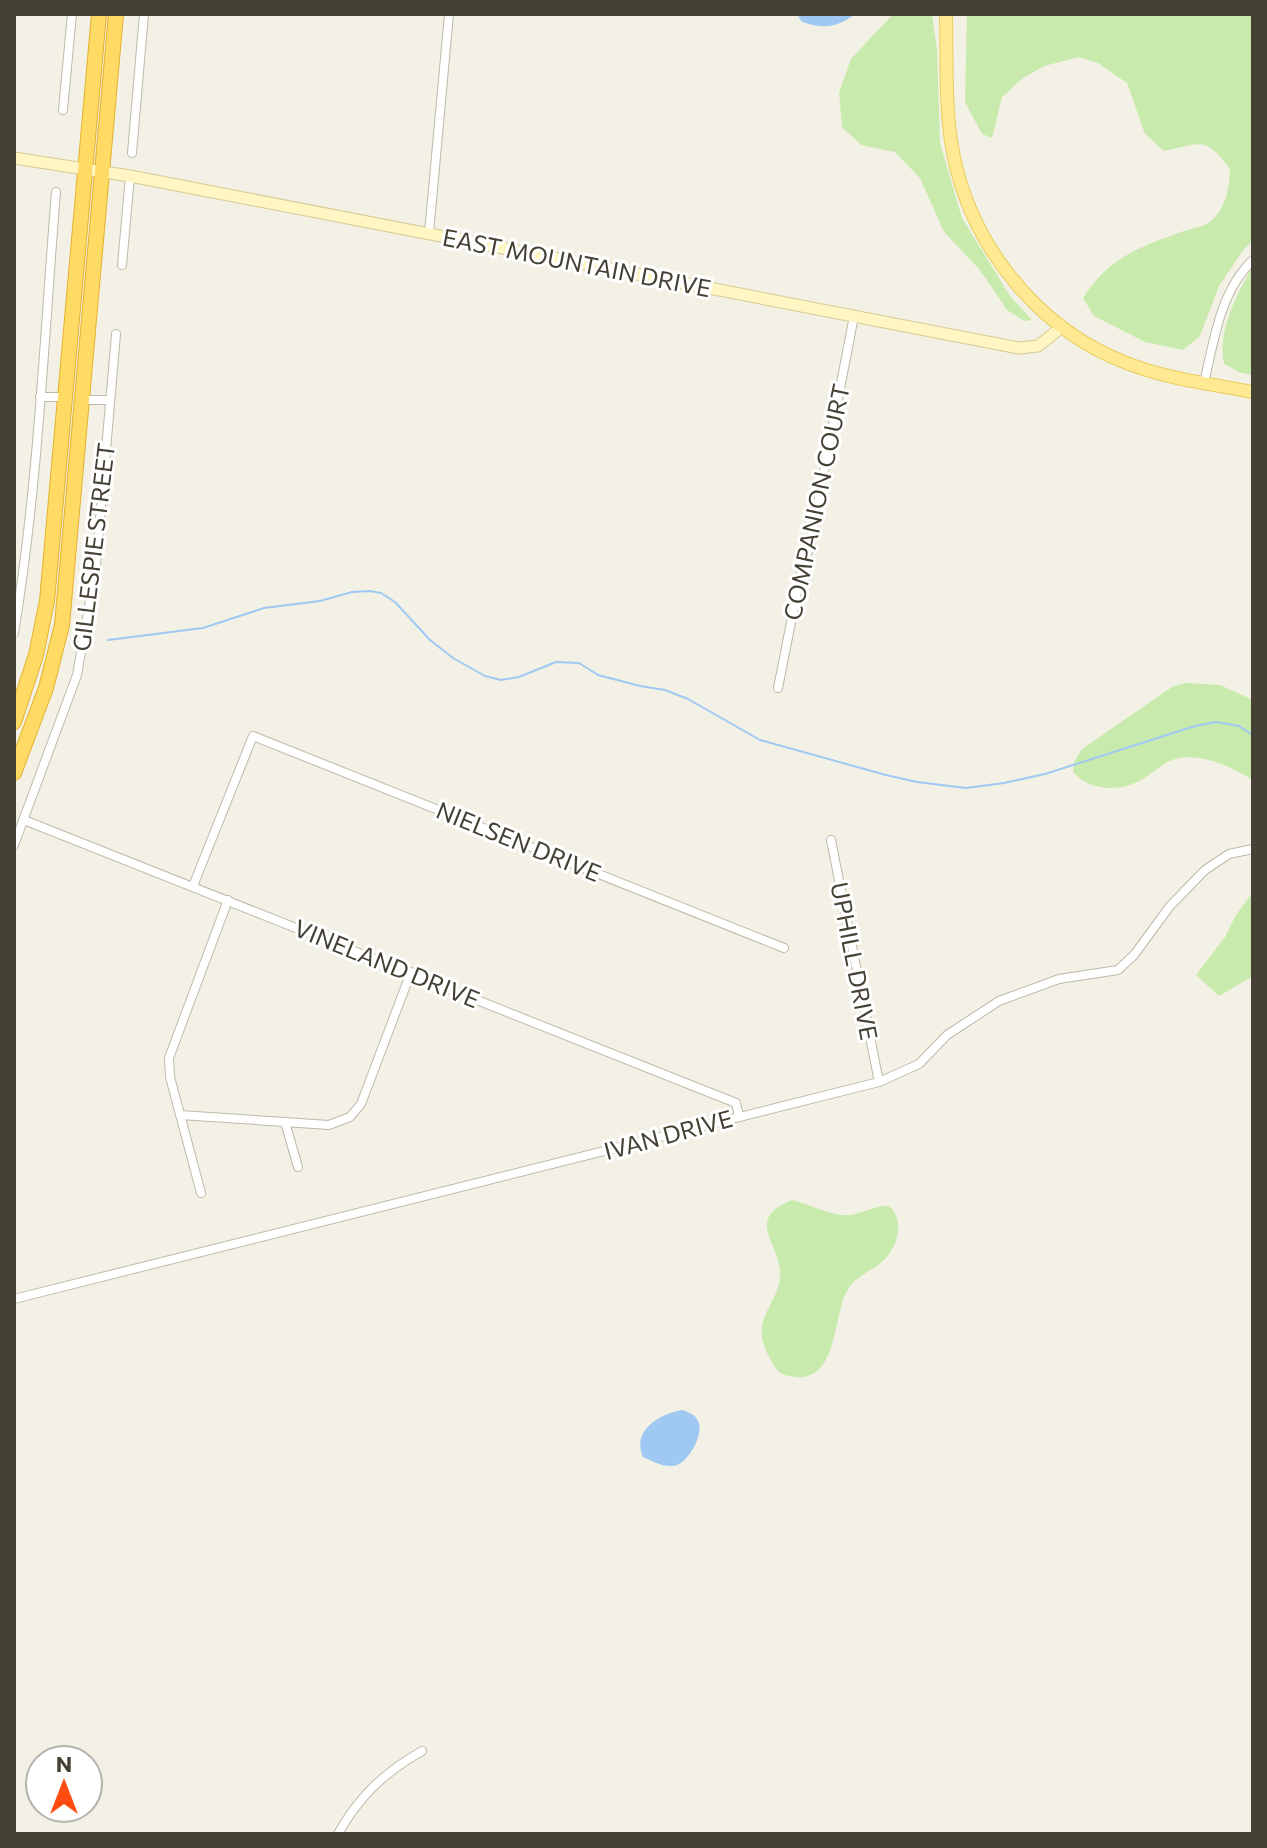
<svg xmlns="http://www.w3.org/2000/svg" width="1267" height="1848" font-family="Commissioner,sans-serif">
	<rect width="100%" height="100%" fill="#f3f1e5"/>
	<path fill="#c8eaac" d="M893,14h39l5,36 3,93 22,75 48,78 22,24 -8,1 -17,-11 -27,-40 -36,-38 -24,-54 -25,-26 -34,-7 -19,-18 -3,-35 12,-33z
		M967,14h286v227l-9,8 -25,37 -19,50 -17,14 -38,-8 -51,-26 -11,-18c26,-41 57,-51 101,-67 8,-3 22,-4 28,-11 15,-14 17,-32 18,-51 -25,-33 -27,-26 -66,-18l-19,-17 -18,-51 -29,-20 -19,-6 -35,9 -21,12 -21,19 -10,41 -10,-4 -17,-32z
		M1253,266v109l-12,-2 -17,-9c-7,-33 13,-70 29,-98z
		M1186,683l34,2 33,15v80c-22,-13 -51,-28 -78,-21 -11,3 -22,14 -32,20 -23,13 -52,13 -70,-7l1,-10 8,-13 90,-62z
		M1253,892v84l-34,20 -23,-21 29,-38 11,-22z
		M792,1200c18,4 40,17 58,15 14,-2 24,-10 39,-9 16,14 9,40 -5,54 -12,12 -29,15 -37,31 -14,24 -9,90 -51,86 -6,-1 -12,-1 -17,-5 -4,-4 -7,-10 -10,-15 -22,-41 13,-52 11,-86 -2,-29 -35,-52 12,-71z"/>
	<path fill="#9fc9f3" d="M797,14h58c-18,14 -31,15 -53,8z
		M683,1410c6,3 12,4 15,11 7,12 -10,44 -25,45 -10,1 -21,-5 -30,-9 -12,-26 17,-44 40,-47z"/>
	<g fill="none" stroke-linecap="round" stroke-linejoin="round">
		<path stroke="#9fc9f3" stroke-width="2" d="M108,640l95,-12 61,-20 56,-7 32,-9 18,-1 11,2 14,9 35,38 23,18 32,18 16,4 18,-3 37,-15 23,1 19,12 42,11 25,4 23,9 72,41 126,35 31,7 49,6 38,-5 41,-9 150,-48 21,-4 23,4 14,9"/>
		<defs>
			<path id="street" d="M63,110l9,-96
				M132,153l12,-139
				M429,233l20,-219
				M122,265l8,-89
				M1204,383c10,-42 16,-92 49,-123
				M40,397h25
				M83,400h27
				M14,633c24,-145 30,-294 42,-441
				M778,688l25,-126 6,-13 45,-233
				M24,820l712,283 3,13
				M831,840l48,242
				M14,845l63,-170 19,-109 20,-232
				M193,886l60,-150 531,212
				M180,1115l149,10 21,-8 11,-13 50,-132
				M285,1122l13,45
				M201,1193l-31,-116 -1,-19 59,-158
				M14,1299l865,-217 40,-18 28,-29 52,-34 60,-22 59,-9 16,-15 36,-49 35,-36 24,-16 24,-5
				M338,1834c21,-38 47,-62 84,-83"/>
			<path id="secondary" d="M14,158l116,18 889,172 19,-2 24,-19"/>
			<path id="primary" d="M946,14c1,42 -1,85 5,127 15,99 84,188 178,223 39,15 82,20 124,28"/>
			<path id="highway" d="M14,722l22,-67 11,-54 52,-587
				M14,773l32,-85 16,-63 54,-611"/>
		</defs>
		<use href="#street" stroke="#bfb9a8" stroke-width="10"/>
		<use href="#secondary" stroke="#d6ca93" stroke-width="13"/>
		<use href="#primary" stroke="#e8cc5e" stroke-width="14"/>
		<use href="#highway" stroke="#e4b22f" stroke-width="16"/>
		<use href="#street" stroke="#fff" stroke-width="8"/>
		<use href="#secondary" stroke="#fff6c4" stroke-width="11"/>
		<use href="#primary" stroke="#ffea93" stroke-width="12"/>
		<use href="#highway" stroke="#ffda65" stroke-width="14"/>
	</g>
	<g text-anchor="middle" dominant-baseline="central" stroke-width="6" stroke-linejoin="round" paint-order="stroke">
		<g font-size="24" fill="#464135" stroke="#fff">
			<text transform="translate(577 262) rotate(11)">EAST MOUNTAIN DRIVE</text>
			<text transform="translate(816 502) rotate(-78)">COMPANION COURT</text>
			<text transform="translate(93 547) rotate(-83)">GILLESPIE STREET</text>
			<text transform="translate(519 841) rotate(22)">NIELSEN DRIVE</text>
			<text transform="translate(855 961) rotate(79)">UPHILL DRIVE</text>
			<text transform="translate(387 963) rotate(22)">VINELAND DRIVE</text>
			<text transform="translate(668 1134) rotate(-15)">IVAN DRIVE</text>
		</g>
	</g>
	<rect width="1267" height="1848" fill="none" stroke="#464135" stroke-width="32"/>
	<g transform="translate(64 1784)"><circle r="38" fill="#ffffff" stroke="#b5b3ae" stroke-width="2"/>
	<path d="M0-6L14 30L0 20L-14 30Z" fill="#ff4b11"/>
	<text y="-12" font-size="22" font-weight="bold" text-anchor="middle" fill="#464135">N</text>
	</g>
</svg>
